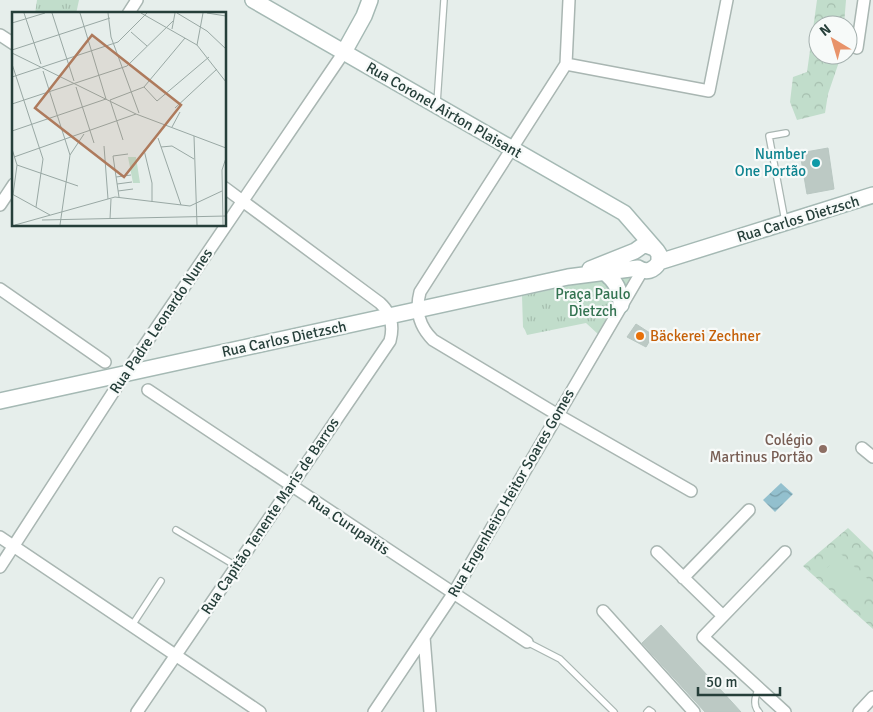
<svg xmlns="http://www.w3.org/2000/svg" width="873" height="712" font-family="Signika,sans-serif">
	<defs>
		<pattern id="grass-tufts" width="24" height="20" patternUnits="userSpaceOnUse" patternTransform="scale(1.25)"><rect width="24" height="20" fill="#c1ddcb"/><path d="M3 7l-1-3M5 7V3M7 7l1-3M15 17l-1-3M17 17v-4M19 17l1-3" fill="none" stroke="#a6bfaf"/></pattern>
		<pattern id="forest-crowns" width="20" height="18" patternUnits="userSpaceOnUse" patternTransform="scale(1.25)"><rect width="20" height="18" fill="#c1ddcb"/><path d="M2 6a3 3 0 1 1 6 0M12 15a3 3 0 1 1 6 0" fill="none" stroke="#a6bfaf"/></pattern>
		<pattern id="water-waves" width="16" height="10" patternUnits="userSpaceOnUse" patternTransform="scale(1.25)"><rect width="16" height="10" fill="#93c0ce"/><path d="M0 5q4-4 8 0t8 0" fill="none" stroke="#789da8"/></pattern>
	</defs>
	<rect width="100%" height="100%" fill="#e6eeeb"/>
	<path fill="url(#grass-tufts)" d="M37,0h42l-3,14h-41z
		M636,271l-37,64 -13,-12 -59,12 -2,-5 -2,-3 -1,-31z"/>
	<path fill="url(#forest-crowns)" d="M817,0h29l-2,25h-26v30h23v1l-13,38 -3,19 -28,7 -7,-18 3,-25 14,-5z
		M848,528l25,24v77l-70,-63z"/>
	<path fill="#c1ddcb" d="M841,554l32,30v4l-15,15 -33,-33z"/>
	<path fill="url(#water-waves)" d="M781,483l12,11 -18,18 -12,-12z"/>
	<path fill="#bcc9c4" stroke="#b9c7c2" d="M828,148l6,41 -27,5 -7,-41z
		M636,324l17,11 -7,12 -19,-10z
		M661,625l70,76 10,11h-36l-63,-69z"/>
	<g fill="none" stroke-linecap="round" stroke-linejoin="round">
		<defs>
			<path id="lane" d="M437,103l7,-103
				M785,221l-16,-85 17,-3
				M176,530l60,36
				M131,627l30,-46
				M527,642l33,17 54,53
				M647,712l2,-2 3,2
				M759,712c-7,-7 -4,-16 0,-24"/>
			<path id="street" d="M569,0l-3,64 -146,228c-5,19 -1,34 13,48l125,75 133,76
				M128,14l9,-14
				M0,35l14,9
				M857,48l7,-48
				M566,64l143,27 18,-91
				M0,205l14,-21
				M0,289l105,73
				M148,390l379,252
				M862,448l11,9
				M0,537l260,175
				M657,552l66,64
				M785,552l-82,85 82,75
				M0,567l125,-193 219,-322
				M683,578l66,-68
				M603,611l91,101
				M424,637l6,75
				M137,712l253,-371c4,-15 1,-28 -10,-38l-155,-115
				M374,712l79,-118 189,-323
				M859,712l14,-15"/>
			<path id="secondary" d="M253,0l371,213 33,38 2,3v8
				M344,52l20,-36 6,-16
				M590,269l45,-18 7,-5 4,-1 8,3
				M605,273c11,8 16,18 16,32
				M0,401l568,-124 70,-9c8,5 16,3 21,-6l214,-67"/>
		</defs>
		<use href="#lane" stroke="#a9b6b2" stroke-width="8"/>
		<use href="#street" stroke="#a9b6b2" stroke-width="14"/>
		<use href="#secondary" stroke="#a5b9b4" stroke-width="18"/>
		<use href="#lane" stroke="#fff" stroke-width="5.5"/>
		<use href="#street" stroke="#fff" stroke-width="11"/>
		<use href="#secondary" stroke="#fff" stroke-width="15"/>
	</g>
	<circle fill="#0f9aa8" stroke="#f7faf9" stroke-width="2" cx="816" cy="163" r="5"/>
	<circle fill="#e8710a" stroke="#f7faf9" stroke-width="2" cx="640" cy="336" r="5"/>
	<circle fill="#8d6e63" stroke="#f7faf9" stroke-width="2" cx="823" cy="449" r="5"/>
	<g text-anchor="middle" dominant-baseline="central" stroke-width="4.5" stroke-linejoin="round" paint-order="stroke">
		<g font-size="15" fill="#263f3a" stroke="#f7faf9">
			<text transform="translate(444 110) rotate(30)">Rua Coronel Airton Plaisant</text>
			<text transform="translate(798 219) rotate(-17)">Rua Carlos Dietzsch</text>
			<text transform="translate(161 321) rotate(-56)">Rua Padre Leonardo Nunes</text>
			<text transform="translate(284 339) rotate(-12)">Rua Carlos Dietzsch</text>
			<text transform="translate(511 493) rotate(-60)">Rua Engenheiro Heitor Soares Gomes</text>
			<text transform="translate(270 516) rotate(-56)">Rua Capitão Tenente Maris de Barros</text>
			<text transform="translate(349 525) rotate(34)">Rua Curupaitis</text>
		</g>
		<g font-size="15" fill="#0d838f" stroke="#f7faf9" text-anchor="end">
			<text x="806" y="154">Number<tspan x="806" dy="17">One Portão</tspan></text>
		</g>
		<g font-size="15" fill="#337351" stroke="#f7faf9">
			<text x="593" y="294">Praça Paulo<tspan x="593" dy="17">Dietzch</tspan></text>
		</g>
		<g font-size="15" fill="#c56008" stroke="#f7faf9" text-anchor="start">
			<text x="650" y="336">Bäckerei Zechner</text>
		</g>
		<g font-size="15" fill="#785e54" stroke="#f7faf9" text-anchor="end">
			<text x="813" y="440">Colégio<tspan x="813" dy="17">Martinus Portão</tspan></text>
		</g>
	</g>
	<g transform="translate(12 12)">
		<rect width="214" height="214" fill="#e6eeeb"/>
		<path d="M116,145h8l4,26h-7z" fill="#c1ddcb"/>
		<path fill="none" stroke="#99a8a4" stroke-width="1" d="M12,1l17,51M40,1l22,68M96,1l3,24 28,76M129,1l56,32 29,37M165,1l30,18 19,18M195,1l19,3M0,11l33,-10M160,17l3,-16M119,20l16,14M185,33l6,-32M214,35v21M0,38l98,-32M0,41l124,61M0,52l31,95 -7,48M31,59l27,84M0,65l106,-35 29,-29M64,75l18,56M132,75l13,14 52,-44M0,92l115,-38 46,-45M163,96l42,-39M124,102l90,34M160,115l8,-15M0,119l94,-32 -26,-86M182,124l3,89M146,126l23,67M111,128l-13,-40 34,-13 41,-49M92,134l4,53M149,135l11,-1 22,13M0,137l5,16 -4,30M132,138l8,33v19M2,145l122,-43M5,153l61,21M104,165l15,-2M105,172l15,-2M106,179l15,-2M0,182l38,21M107,185l-6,-41 15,-2M98,207l1,-20M30,208l184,-4M3,213l100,-28 75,9 32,-15M48,213l10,-70 14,-21M211,213l-1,-55 4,-12"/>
		<path fill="#ae7a5c" fill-opacity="0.15" stroke="#ae7a5c" stroke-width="2.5" d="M80,23l89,70 -57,72 -89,-69z"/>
		<rect width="214" height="214" fill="none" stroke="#263f3a" stroke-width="2.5"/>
	</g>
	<g transform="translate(833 40) rotate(322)"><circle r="24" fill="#f7faf9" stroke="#a3afad"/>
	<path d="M0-4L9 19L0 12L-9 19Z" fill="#e8936a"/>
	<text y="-8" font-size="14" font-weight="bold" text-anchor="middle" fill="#263f3a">N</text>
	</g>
	<path d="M698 687v8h82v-8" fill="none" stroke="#263f3a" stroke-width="2.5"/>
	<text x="706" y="687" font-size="15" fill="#263f3a" stroke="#f7faf9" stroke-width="4" paint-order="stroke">50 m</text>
</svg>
